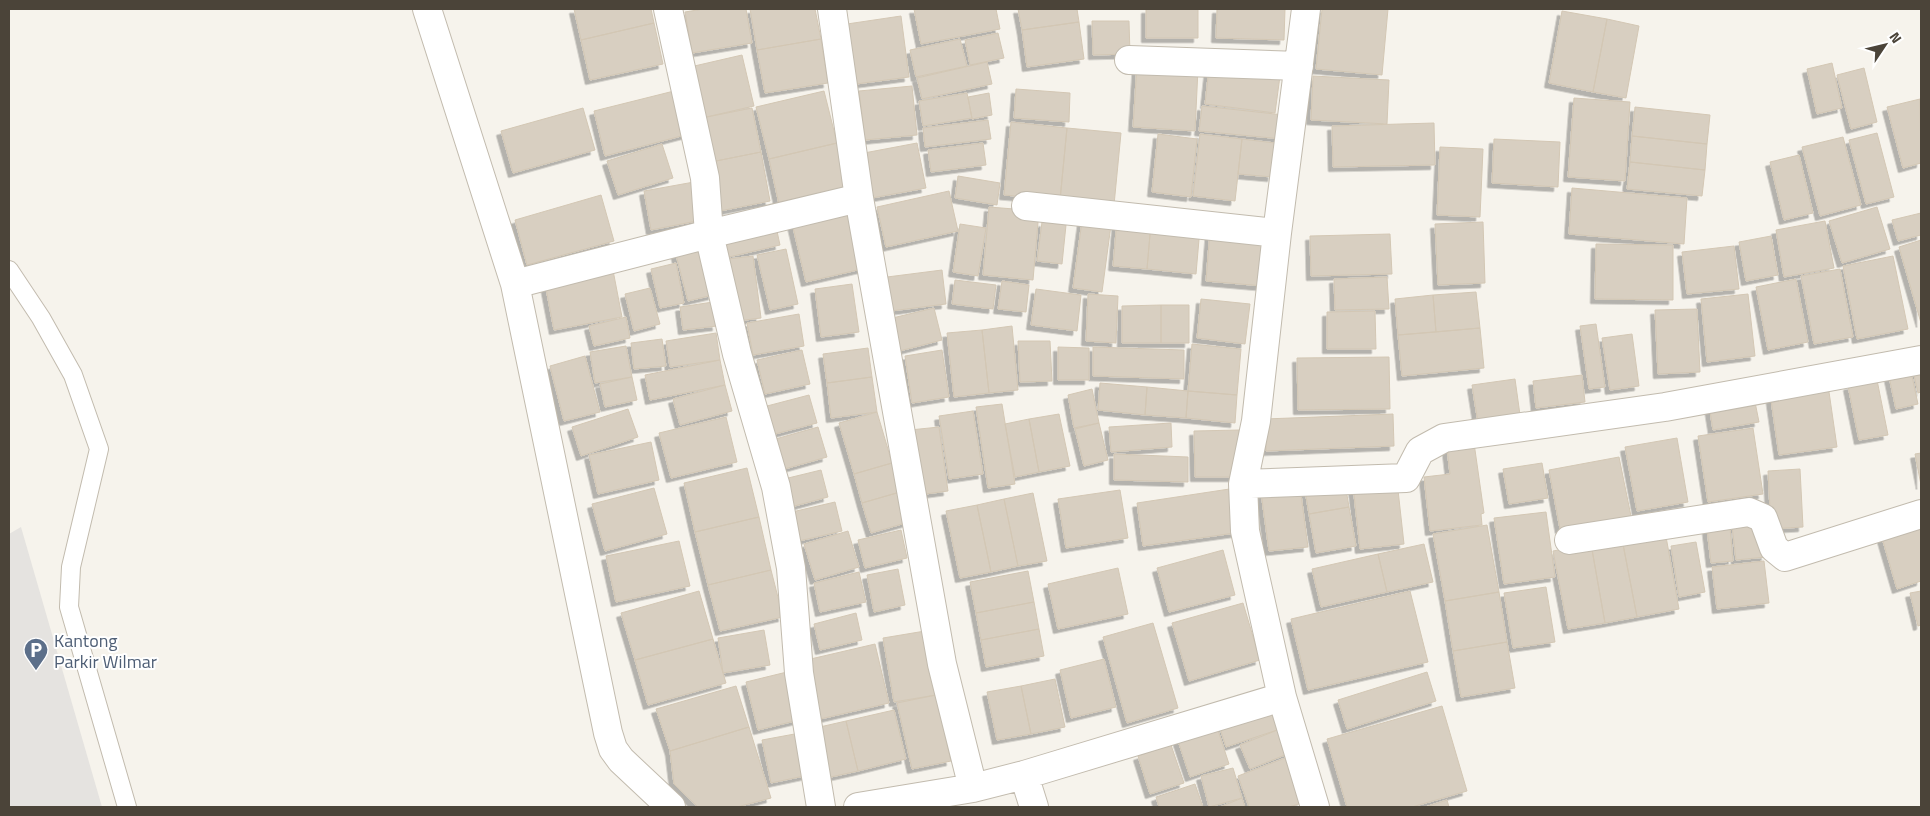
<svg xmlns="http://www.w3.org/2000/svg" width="1930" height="816" font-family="'Titillium Web',sans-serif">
	<defs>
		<filter id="shadow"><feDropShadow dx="-4.5" dy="4.5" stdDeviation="0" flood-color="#0004"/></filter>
	</defs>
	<rect width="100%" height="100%" fill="#f6f3ec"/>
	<path fill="#e5e3e0" d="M21,527l81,280h-93v-273z"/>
	<path fill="#d8cfc1" stroke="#d3c7b4" filter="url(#shadow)" d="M574,9h77l3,14 -73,17z
		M703,9h43l6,34 -60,10 -7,-41z
		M750,9h65l6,30 -64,11z
		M914,9h82l4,20 -79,15z
		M1018,9h59l2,13 -57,8z
		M1146,9h52v29h-52z
		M1217,9h68l-1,31 -68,-2z
		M1322,9h66l-6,66 -66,-6z
		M1562,11l45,8 -14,73 -44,-9z
		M901,16l8,61 -53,7 -9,-60z
		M1607,19l32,7 -13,72 -33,-6z
		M1092,21h37l1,33 -37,1z
		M1079,22l5,37 -57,8 -5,-37z
		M654,23l9,41 -73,16 -9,-40z
		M998,33l6,25 -34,7 -5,-25z
		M821,39l7,44 -63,10 -8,-43z
		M960,39l7,27 -51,11 -6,-27z
		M742,55l12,51 -52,12 -12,-51z
		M987,62l5,22 -70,15 -5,-21z
		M1832,63l10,45 -25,6 -10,-45z
		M1137,65l61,4 -3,62 -62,-4z
		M1209,68l71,8 -5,37 -70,-9z
		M1864,68l13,54 -26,7 -14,-54z
		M1313,76l76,4 -2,44 -76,-4z
		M912,86l5,49 -52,5 -6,-49z
		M1016,89l54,4 -1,29 -55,-4z
		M678,90l11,44 -84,22 -11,-45z
		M824,91l13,52 -68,16 -13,-52z
		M967,93l5,25 -49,8 -4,-25z
		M989,93l3,22 -20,4 -4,-22z
		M1574,98l56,4 -5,79 -57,-4z
		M1920,99l1,64 -18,5 -16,-61z
		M1202,106l82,9 -2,24 -83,-8z
		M1635,107l75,8 -3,29 -75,-8z
		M583,108l12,42 -82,23 -12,-42z
		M752,108l9,44 -50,10 -9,-44z
		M988,120l3,19 -66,8 -2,-19z
		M1011,122l56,6 -7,72 -56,-5z
		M1434,123l1,42 -102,2 -1,-41z
		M1067,128l54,5 -7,72 -54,-5z
		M1877,133l17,64 -28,7 -17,-64z
		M1158,134l39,5 -6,58 -39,-5z
		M1200,134l42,5 -7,62 -42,-5z
		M1632,136l75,8 -2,26 -75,-8z
		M1843,137l18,68 -41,11 -18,-69z
		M1242,139l33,4 -3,34 -34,-3z
		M1494,139l66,3 -2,45 -66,-4z
		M837,143l10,45 -68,16 -10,-45z
		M917,143l9,45 -54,10 -8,-45z
		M983,143l3,22 -55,7 -3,-22z
		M662,144l11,34 -55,17 -11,-34z
		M1440,147l43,2 -3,68 -43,-2z
		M761,152l9,49 -50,10 -9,-49z
		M1799,155l14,58 -29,7 -14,-58z
		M1630,162l75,8 -3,26 -75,-7z
		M958,176l42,7 -3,22 -42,-7z
		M694,182l8,38 -51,10 -7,-39z
		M1572,188l115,10 -3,46 -115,-10z
		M949,191l9,40 -72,16 -9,-40z
		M601,195l13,46 -87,24 -12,-45z
		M989,207l50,4 -6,69 -50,-5z
		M1877,207l13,42 -48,14 -13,-42z
		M852,209l14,59 -60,14 -14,-59z
		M1921,213v22l-23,6 -6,-21z
		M1117,220l34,3 -4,46 -34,-3z
		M1082,221l29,4 -9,67 -29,-4z
		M1825,221l9,47 -50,9 -8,-47z
		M775,222l5,23 -51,12 -6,-23z
		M1042,222l24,3 -4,39 -25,-3z
		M1483,222l2,61 -47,2 -3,-61z
		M1151,223l49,5 -4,46 -49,-5z
		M960,224l26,4 -8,48 -25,-4z
		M1210,231l57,5 -4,50 -57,-5z
		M1390,234l2,40 -81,2 -1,-40z
		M1771,236l7,39 -32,6 -7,-39z
		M1921,240v83l-22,-76z
		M1596,244l77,1v55l-78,-1z
		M700,245l13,50 -25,6 -13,-50z
		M1734,246l5,43 -52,5 -5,-42z
		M786,249l12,55 -28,6 -13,-55z
		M753,256l8,62 -24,3 -9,-62z
		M1893,256l15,73 -51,10 -14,-73z
		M676,263l8,40 -24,5 -9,-39z
		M612,265l10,52 -68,13 -10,-52z
		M1840,269l13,68 -39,7 -13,-68z
		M942,270l4,34 -55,7 -4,-34z
		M1387,277l2,32 -54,1 -1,-31z
		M1796,279l12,63 -40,8 -12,-63z
		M955,280l41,5 -3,24 -41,-5z
		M1002,281l27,4 -3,27 -28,-3z
		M852,284l7,48 -38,5 -6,-48z
		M650,288l10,36 -26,7 -9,-37z
		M1036,289l45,6 -4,36 -46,-6z
		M1476,292l4,36 -44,4 -3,-37z
		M1088,294l30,2 -2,47 -30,-2z
		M1748,294l7,62 -48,6 -6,-63z
		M1433,295l3,37 -38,3 -3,-36z
		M1201,299l49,5 -5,40 -48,-6z
		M713,302l4,24 -34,4 -3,-23z
		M1161,305v38h-39v-37z
		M1161,305h28v38h-28z
		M934,308l8,32 -50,13 -8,-33z
		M1697,309l3,63 -42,2 -3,-64z
		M1375,311l1,38h-49v-37z
		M799,314l5,32 -51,9 -6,-32z
		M626,317l4,21 -36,8 -5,-20z
		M1596,324l9,63 -16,2 -9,-63z
		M1012,326l6,64 -29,3 -7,-63z
		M1480,328l4,40 -82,8 -4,-41z
		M982,330l7,63 -35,4 -7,-64z
		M716,333l4,27 -50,7 -4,-26z
		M1632,334l7,52 -29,4 -8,-52z
		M662,339l4,27 -32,3 -3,-26z
		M1018,341h32l2,40 -32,1z
		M1192,344l49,5 -4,46 -49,-4z
		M626,346l6,31 -37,6 -5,-31z
		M1058,347l31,1v32h-31z
		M1093,347l91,3v29l-91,-3z
		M868,348l4,29 -45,6 -4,-29z
		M802,350l8,34 -45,10 -8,-34z
		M942,350l7,47 -37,6 -7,-47z
		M585,356l15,56 -36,9 -14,-55z
		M1389,357l1,52 -92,1 -1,-52z
		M720,360l5,25 -75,15 -5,-25z
		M1921,364v28l-3,1 -6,-27z
		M1910,367l8,37 -22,5 -8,-37z
		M1582,375l3,27 -49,6 -3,-27z
		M632,377l5,23 -32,7 -5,-23z
		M872,377l5,35 -46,6 -4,-35z
		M1515,379l6,43 -42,7 -7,-44z
		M1877,380l11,55 -29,5 -11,-54z
		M1100,383l47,4 -2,28 -47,-5z
		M725,385l7,26 -52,14 -7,-26z
		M1828,385l9,62 -58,8 -9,-62z
		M1147,387l41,4 -2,27 -41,-3z
		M1092,389l7,34 -25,5 -6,-33z
		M1188,391l49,4 -2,28 -49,-5z
		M809,395l8,28 -42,11 -8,-28z
		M1754,397l5,25 -46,8 -4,-25z
		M1002,404l13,80 -27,4 -12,-81z
		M628,409l10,28 -57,19 -9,-29z
		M973,411l10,63 -34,5 -10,-63z
		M877,412l15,51 -38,11 -15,-51z
		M1059,414l11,52 -31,6 -10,-53z
		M1393,414l1,32 -128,5 -1,-32z
		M726,417l11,45 -66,16 -12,-45z
		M1029,419l10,53 -24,5 -10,-53z
		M1099,423l9,37 -24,6 -9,-37z
		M1171,423l1,24 -61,5 -2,-25z
		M818,427l9,30 -46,13 -9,-30z
		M939,427l9,64 -30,4 -8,-65z
		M1753,428l10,66 -55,8 -10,-66z
		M1239,430l1,47h-45l-1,-46z
		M1473,436l11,77 -3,1 1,11 -52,6 -6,-54 26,-3 -4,-34z
		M1677,438l11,64 -51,9 -12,-64z
		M651,442l8,38 -61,14 -9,-39z
		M1921,453v32l-6,-31z
		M1114,454l74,3v25l-74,-2z
		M1619,457l12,59 -71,13 -11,-59z
		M892,463l8,29 -38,11 -8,-29z
		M1542,463l6,35 -39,6 -6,-35z
		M747,468l12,49 -64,15 -11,-49z
		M1800,469l3,58 -32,2 -3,-58z
		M821,470l7,27 -37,10 -7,-28z
		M1397,481l7,63 -44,5 -7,-63z
		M1345,483l4,24 -40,7 -4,-24z
		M1300,487l8,60 -39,4 -8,-59z
		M654,488l13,46 -62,17 -13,-47z
		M1236,488l6,44 -99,14 -6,-43z
		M1120,490l8,48 -62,10 -8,-49z
		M900,492l9,30 -38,11 -9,-30z
		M1033,493l14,68 -29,5 -14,-67z
		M1004,499l14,67 -27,6 -14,-67z
		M835,502l7,29 -43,10 -7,-29z
		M977,505l14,67 -31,6 -14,-67z
		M1349,507l7,39 -40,7 -7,-39z
		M1546,512l9,65 -51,7 -10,-66z
		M759,517l12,53 -63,15 -13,-53z
		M1921,518v63l-24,8 -17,-58z
		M1762,523l4,34 -30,3 -4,-34z
		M1487,525l12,67 -54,9 -12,-67z
		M1730,527l3,34 -22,2 -4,-34z
		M901,530l6,28 -42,10 -7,-28z
		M848,531l11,36 -44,13 -11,-36z
		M1665,531l14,78 -42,8 -15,-78z
		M1622,539l15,78 -32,6 -14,-79z
		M679,541l11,45 -74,16 -10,-46z
		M1696,542l9,50 -26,5 -8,-51z
		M1424,544l9,38 -46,10 -9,-38z
		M1591,544l14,79 -37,6 -15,-78z
		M1223,550l12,45 -66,17 -12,-44z
		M1378,554l9,38 -66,15 -9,-38z
		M1764,561l5,42 -52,6 -5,-42z
		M1118,568l10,46 -70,15 -10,-45z
		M898,569l7,36 -31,7 -7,-37z
		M771,570l12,47 -63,14 -12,-46z
		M1028,571l6,31 -58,11 -6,-31z
		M859,572l7,30 -46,10 -6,-29z
		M1546,587l9,55 -42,6 -9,-55z
		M699,591l14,48 -78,21 -14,-47z
		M1410,591l18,71 -120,28 -17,-71z
		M1921,591v34l-3,1 -8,-33z
		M1499,592l8,50 -54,9 -8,-50z
		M1034,602l5,27 -58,11 -5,-27z
		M1243,603l17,57 -71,21 -17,-58z
		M856,613l6,27 -42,10 -6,-26z
		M1153,623l25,85 -51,15 -24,-86z
		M1039,629l5,27 -58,11 -5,-27z
		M764,630l6,35 -47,8 -5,-35z
		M925,631l11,64 -42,7 -11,-64z
		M713,639l13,44 -78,22 -13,-45z
		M1507,642l8,46 -54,9 -8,-46z
		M875,644l14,59 -73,17 -14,-59z
		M1104,659l12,48 -45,11 -11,-48z
		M791,671l12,48 -45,11 -12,-48z
		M1427,672l9,29 -89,28 -9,-29z
		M1055,679l10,48 -34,7 -10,-48z
		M736,686l13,41 -79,24 -14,-42z
		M1021,686l10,48 -34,6 -10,-48z
		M936,695l15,66 -39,8 -15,-66z
		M1272,705l8,24 -54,18 -8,-25z
		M1442,706l25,85 -55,16h-65l-20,-68z
		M894,710l12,49 -48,12 -12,-50z
		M846,721l12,50 -36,8 -11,-50z
		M1215,721l14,43 -39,13 -14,-42z
		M749,727l22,71 -34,9h-39l-24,-23 -4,-33z
		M1280,729l10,24 -40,16 -10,-24z
		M800,733l9,42 -38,8 -9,-43z
		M1171,745l13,38 -34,11 -12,-38z
		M1285,758l17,45 -13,4h-40l-11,-31z
		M1233,768l9,30 -33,9 -8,-31z
		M1195,784l8,23h-44l-3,-10z
		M1242,798l3,9h-25z
		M1447,800l2,7h-24z"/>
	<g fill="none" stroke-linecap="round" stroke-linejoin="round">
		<defs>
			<path id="lane" d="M9,270l32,48 32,57 26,74 -28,118 -2,40 58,200"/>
			<path id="street" d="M427,9l88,275 93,449 5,16 8,11 50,47
				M668,9l37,169 4,56 28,120 39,133 15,81 8,105 22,134
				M832,9l27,189 83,466 31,124
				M1306,9l-29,224 -21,188 -13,63 2,47 37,166 33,110
				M1129,60l170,6
				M1026,206l251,27
				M515,284l194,-50 150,-36
				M1243,484l163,-6 14,-27 24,-13 221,-31 256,-47
				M1569,540l180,-28 14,6 11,30 11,9 136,-43
				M1024,775l10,32
				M858,807l115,-19 51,-13 258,-78"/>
		</defs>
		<use href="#lane" stroke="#c2bbae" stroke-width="20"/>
		<use href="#street" stroke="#c2bbae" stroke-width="30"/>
		<use href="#lane" stroke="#fff" stroke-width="18"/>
		<use href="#street" stroke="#fff" stroke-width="28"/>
	</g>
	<defs>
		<symbol id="parking-pin" viewBox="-11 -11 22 30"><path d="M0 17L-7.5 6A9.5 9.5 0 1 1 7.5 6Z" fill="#5c6f8a" stroke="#fff"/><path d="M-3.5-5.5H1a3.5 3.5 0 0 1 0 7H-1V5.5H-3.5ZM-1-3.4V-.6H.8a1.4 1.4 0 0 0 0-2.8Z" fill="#fff"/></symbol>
	</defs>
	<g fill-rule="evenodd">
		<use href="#parking-pin" x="22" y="636" width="28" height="38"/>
	</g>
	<g text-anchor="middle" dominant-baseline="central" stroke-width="4" stroke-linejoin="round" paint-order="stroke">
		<g font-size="18" fill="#4e5e75" stroke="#fff" text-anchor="start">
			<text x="54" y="640">Kantong<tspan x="54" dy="21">Parkir Wilmar</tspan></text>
		</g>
	</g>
	<rect width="1930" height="816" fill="none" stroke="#4b4439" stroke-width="20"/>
	<g transform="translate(1885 45) rotate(55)" stroke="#ffffff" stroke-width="4" paint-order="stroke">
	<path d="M0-4L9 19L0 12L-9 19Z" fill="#4b4439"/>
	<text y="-8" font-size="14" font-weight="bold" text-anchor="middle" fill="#4b4439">N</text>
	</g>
</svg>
